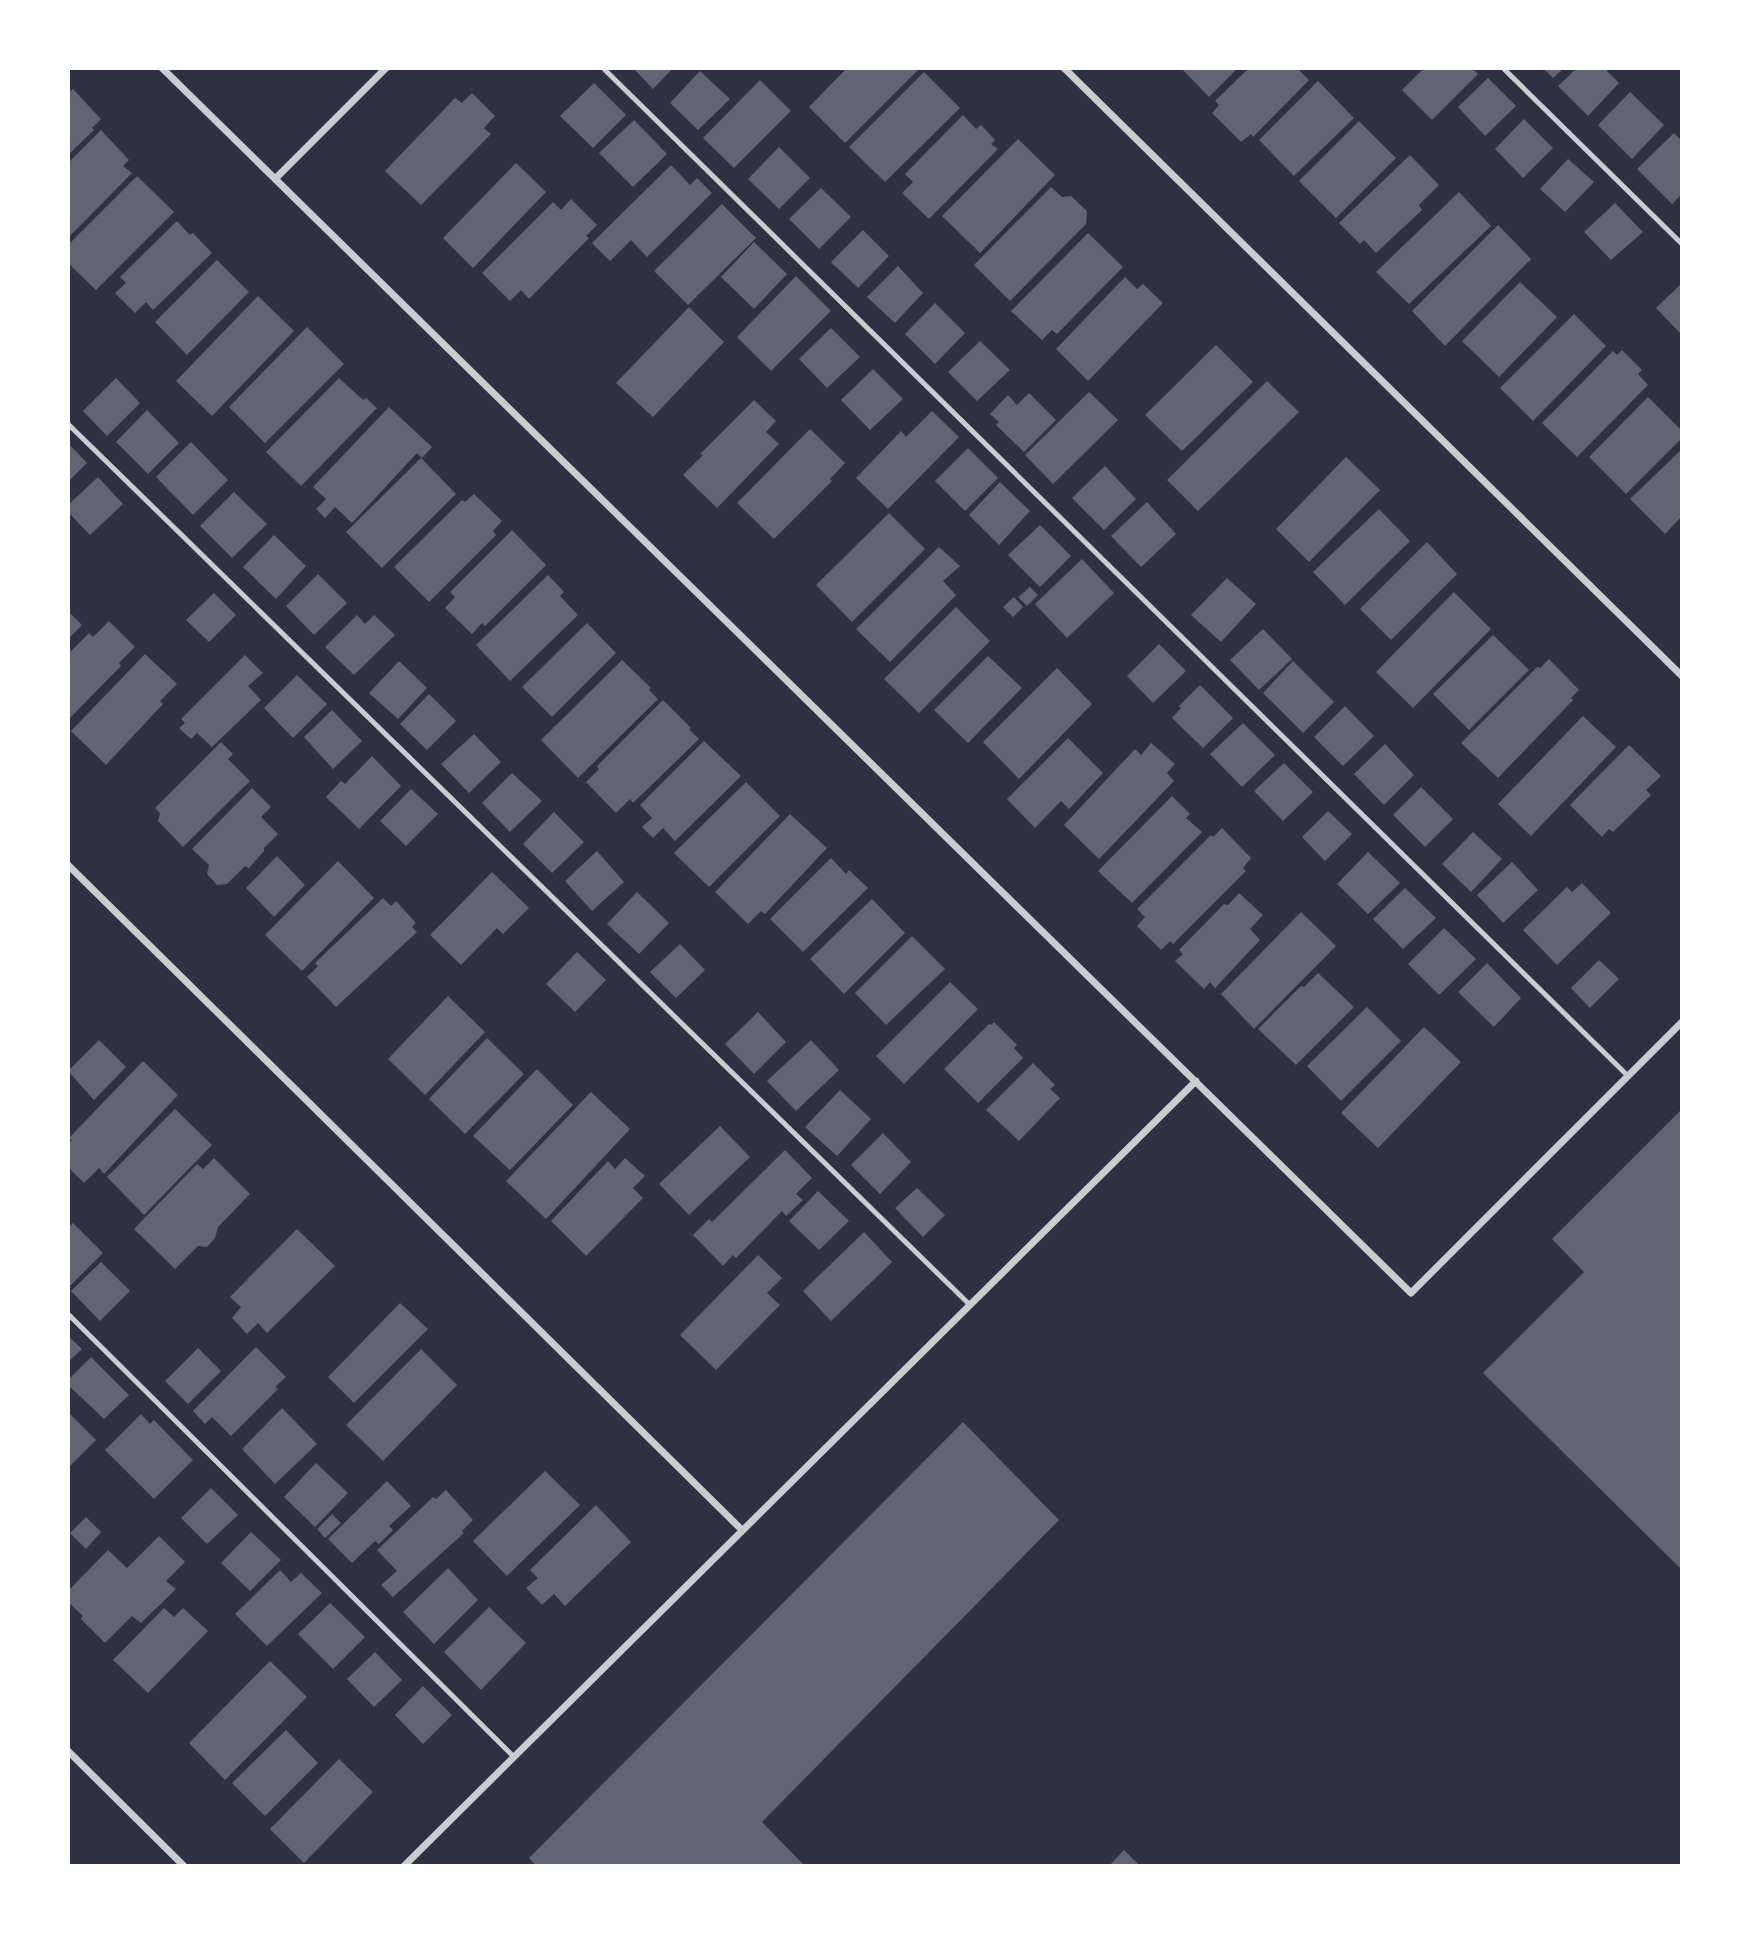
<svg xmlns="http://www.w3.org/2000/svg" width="1750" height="1934" font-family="'Noto Sans',sans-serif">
	<rect width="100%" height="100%" fill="#2d3142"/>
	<path fill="#626471" d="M633,68h40l-20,21z
		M847,68h73l-75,75 -36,-36z
		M1181,68h57l-29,29z
		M1249,68h48l12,12 -56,57 -2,-3 -10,8 -29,-29 7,-8 -4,-4z
		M1424,68h48l6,6 -46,46 -30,-30z
		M1543,68h21l-11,10z
		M1577,68h27l15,15 -31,33 -30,-30z
		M700,71l30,28 -32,31 -28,-27z
		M924,72l36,36 -75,74 -36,-35z
		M1488,78l28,28 -31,30 -27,-29z
		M760,80l31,31 -57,57 -31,-30z
		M1318,81l36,37 -60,58 -35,-36z
		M594,83l32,32 -33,33 -33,-32z
		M73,89l28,30 -9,9 2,2 -26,25v-62z
		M1630,92l34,33 -32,34 -34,-34z
		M472,93l23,23 -11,12 7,6 -70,71 -36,-34 70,-73 7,5z
		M963,115l13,14 5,-4 14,15 -4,4 7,5 -69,70 -27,-26 11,-11 -8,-8z
		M1524,119l29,29 -30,30 -28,-29z
		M634,120l33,34 -34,33 -34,-34z
		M1359,121l37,37 -60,60 -37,-37z
		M101,130l28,30 -6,6 9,7 -64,65v-75z
		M1674,133l8,8v53l-10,10 -35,-35z
		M1018,139l37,36 -75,78 -38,-37z
		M779,147l31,31 -31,31 -31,-30z
		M1410,155l29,30 -20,20 3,5 -46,43 -12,-13 -4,4 -21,-21z
		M1568,159l26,23 -29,30 -25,-23z
		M516,163l30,29 -73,76 -30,-30z
		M671,165l19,20 7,-7 15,15 -65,64 -16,-17 -21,21 -18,-18z
		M137,176l37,36 -78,78 -28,-27v-18z
		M1051,187l11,10 9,-1 16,15 -1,13 -76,77 -36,-36z
		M821,188l30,29 -32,32 -30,-30z
		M1459,192l32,34 -82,78 -33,-32z
		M571,199l26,26 -11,11 3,2 -60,61 -8,-9 -11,11 -28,-28 71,-71 8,8z
		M1615,203l28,29 -32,28 -27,-28z
		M722,204l34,34 -68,67 -34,-34z
		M177,221l13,14 3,-2 19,20 -59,57 -7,-8 -11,11 -20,-20 11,-10 -6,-6z
		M1498,225l33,34 -86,87 -33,-35z
		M863,230l26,26 -31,32 -27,-26z
		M1088,233l35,34 -66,67 -5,-4 -10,10 -31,-29z
		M754,242l33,32 -33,35 -33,-32z
		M217,260l32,32 -62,63 -32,-33z
		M898,266l25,27 -28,30 -28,-26z
		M796,276l35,35 -60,60 -34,-34z
		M1125,277l12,12 6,-5 20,19 -75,78 -32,-32z
		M1520,282l37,35 -58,60 -37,-36z
		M1682,283v52l-26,-27z
		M258,296l36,35 -82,85 -36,-35z
		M935,303l30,30 -30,31 -30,-30z
		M689,307l35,35 -71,75 -37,-34z
		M1574,314l32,32 -73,75 -33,-33z
		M307,327l37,37 -79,79 -36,-36z
		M831,328l29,29 -33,31 -28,-29z
		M980,341l30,29 -33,31 -29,-29z
		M1216,345l37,37 -71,69 -37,-36z
		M1622,350l20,20 -4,4 10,11 -71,72 -35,-34 71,-72 4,4z
		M873,369l30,30 -33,31 -29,-30z
		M116,378l24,25 -33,33 -24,-25z
		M339,378l24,22 3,-2 11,10 -76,78 -35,-34z
		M1267,381l32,31 -101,99 -31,-31z
		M1089,392l29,28 -65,64 -28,-29z
		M1029,393l27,27 -32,32 -28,-27 3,-3 -9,-8 18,-19 9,10z
		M1648,397l34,34v7l-56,56 -37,-37z
		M754,400l22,21 -10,11 13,12 -62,64 -34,-33 20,-20 -3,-1z
		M389,407l43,40 -10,11 -5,-5 -65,70 -17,-16 -10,11 -9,-9 10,-10 -13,-12z
		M147,410l32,33 -31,31 -32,-32z
		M932,411l27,26 -71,72 -32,-31 45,-47 5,6z
		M810,429l35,34 -15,16 2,2 -58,58 -37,-36z
		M191,442l37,38 -35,35 -37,-38z
		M68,443l19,20 -19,19z
		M968,448l30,30 -33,33 -30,-30z
		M1682,449v67l-17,18 -35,-35z
		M1346,457l34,33 -71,72 -33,-33z
		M421,458l35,36 -74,74 -36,-36z
		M1105,466l31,33 -32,31 -32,-32z
		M98,477l25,27 -33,31 -22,-23v-7z
		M1000,482l30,29 -31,34 -30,-30z
		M234,492l33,32 -35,34 -32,-32z
		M474,494l28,27 -9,10 3,4 -67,67 -35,-35 68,-67 3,2z
		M1147,502l29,32 -35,33 -30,-31z
		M1379,509l31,32 -65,64 -32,-33z
		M889,513l36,36 -73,73 -36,-37z
		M1040,525l31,31 -31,31 -32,-32z
		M512,530l34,35 -61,61 -3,-3 -10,11 -27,-26 10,-11 -5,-5z
		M274,535l32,31 -30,33 -33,-32z
		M1427,542l30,32 -66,66 -31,-31z
		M939,547l21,19 -17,15 13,14 -66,67 -34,-33z
		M1082,559l32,34 -47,45 -32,-34z
		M318,574l29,29 -33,32 -28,-29z
		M548,575l16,17 -4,4 18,19 -68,66 -34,-36z
		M1227,578l29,26 -35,38 -30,-27z
		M1030,587l8,8 -11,11 -9,-9z
		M1454,592l37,37 -78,79 -37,-36z
		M214,593l22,22 -27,27 -23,-22z
		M1014,597l9,10 -10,10 -10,-10z
		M956,607l34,34 -71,72 -35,-34z
		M68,611l14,14 -14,14z
		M357,615l8,9 9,-9 21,20 -41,40 -29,-28z
		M109,621l26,26 -16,16 2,3 -53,54v-66l21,-21 4,4z
		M587,623l29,30 -64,64 -30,-30z
		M1263,629l29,30 -33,31 -29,-30z
		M1493,635l36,35 -60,60 -36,-36z
		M1159,644l27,27 -33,32 -26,-27z
		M145,654l32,30 -17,17 3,3 -57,61 -35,-34z
		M245,655l18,18 -15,13 13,14 -49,47 -15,-14 -6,6 -12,-11 6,-5 -4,-4z
		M988,656l34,32 -54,55 -34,-33z
		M1549,659l30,31 -8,8 2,2 -75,78 -37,-35 76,-76 3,1z
		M622,660l29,28 -2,2 9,9 -80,79 -37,-38z
		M399,661l28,27 -29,31 -29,-26z
		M1293,661l41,41 -31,31 -40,-40z
		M1057,668l35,36 -73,75 -36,-37z
		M297,675l30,29 -34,34 -29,-30z
		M1200,685l33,33 -30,30 -31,-30 9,-10 -2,-2z
		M429,694l27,27 -29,29 -27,-26z
		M663,700l28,28 -2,1 10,10 -66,64 -3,-4 -14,14 -30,-31 13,-13 -2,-3z
		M1345,706l29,30 -31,30 -29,-29z
		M332,710l30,31 -29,28 -29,-32z
		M1583,716l33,31 -85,89 -33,-32z
		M1243,723l32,32 -33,32 -32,-33z
		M474,734l27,28 -32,31 -28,-29z
		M1068,738l35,35 -34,36 -8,-8 -26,27 -28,-29z
		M704,741l37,35 -66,65 -12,-13 -10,10 -11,-11 10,-9 -12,-13z
		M221,742l12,12 -5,5 22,22 -67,66 -25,-26 2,-8 -5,-5z
		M1151,743l24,21 -8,9 7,8 -75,78 -35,-34 71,-76 6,6z
		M1385,744l29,31 -30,30 -30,-31z
		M1629,745l32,31 -15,14 5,5 -38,37 -4,-3 -7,8 -32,-32z
		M372,756l29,30 -42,43 -33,-32 15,-16 4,3z
		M1284,763l29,29 -30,29 -29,-30z
		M512,773l30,28 -32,31 -28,-29z
		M746,782l34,34 -71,71 -35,-34z
		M1421,787l32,32 -28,28 -32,-32z
		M252,788l19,19 -10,10 17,17 -14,14v3l-15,17 -4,-2 -18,18 -10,1 -10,-11 2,-9 -17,-16z
		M411,789l27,25 -32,32 -26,-25z
		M1172,796l18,18 -4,4 16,14 -70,71 -34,-32z
		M1328,811l24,23 -27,27 -23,-24z
		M554,812l30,30 -32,31 -29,-29z
		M790,814l37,34 -62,66 -4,-3 -13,13 -33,-32z
		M1222,828l29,30 -8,10 3,3 -73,73 -3,-3 -9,9 -24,-24 8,-9 -8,-8 74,-74 2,2z
		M1473,832l29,27 -31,33 -29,-28z
		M597,851l27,31 -32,29 -27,-30z
		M1368,852l32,31 -32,31 -31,-30z
		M277,856l28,29 -31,32 -28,-29z
		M831,858l15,16 3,-4 19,18 -65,64 -33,-33z
		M338,861l36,37 -72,73 -37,-36z
		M1512,862l26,28 -35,33 -26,-28z
		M492,872l37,36 -26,26 -6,-6 -36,37 -31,-30z
		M1582,883l29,30 -54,52 -34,-35 44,-43 5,5z
		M1405,888l31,30 -33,31 -30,-30z
		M637,892l32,31 -30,31 -32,-30z
		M1239,893l24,22 -13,14 10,11 -45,48 -5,-6 -6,7 -29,-28 8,-7 -4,-4 45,-46 4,1z
		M383,898l8,8 5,-5 20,22 -4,4 5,5 -81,75 -29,-30 11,-11 -3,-3z
		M872,899l33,34 -61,61 -34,-35z
		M1301,912l35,34 -82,83 -33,-35z
		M1444,928l32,31 -37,36 -31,-31z
		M912,936l33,33 -59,56 -31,-32z
		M680,944l25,26 -29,28 -26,-26z
		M577,952l29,28 -31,32 -29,-28z
		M1599,960l20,19 -29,29 -19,-20z
		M1487,963l34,35 -27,29 -36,-35z
		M1318,973l36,34 -58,58 -38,-36 43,-43 3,1z
		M950,982l28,27 -74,75 -28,-28z
		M448,996l37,36 -60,63 -37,-36z
		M1367,1007l34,34 -60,60 -34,-35z
		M758,1012l28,30 -32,32 -29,-30z
		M994,1022l23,23 -3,3 9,10 -45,45 -34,-34 45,-45 2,1z
		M1424,1027l37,35 -83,86 -37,-35z
		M487,1038l37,36 -59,60 -36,-35z
		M99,1040l27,27 -32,33 -26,-29z
		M811,1040l28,30 -43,41 -29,-30z
		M143,1061l35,34 -74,79 -5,-6 -15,15 -16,-16v-23l4,-4 -3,-2z
		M1033,1063l22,22 -5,4 10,9 -41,43 -33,-31z
		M537,1069l36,36 -63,65 -37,-34z
		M840,1090l31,29 -34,37 -32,-29z
		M591,1092l39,37 -84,90 -40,-38z
		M175,1109l37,36 -68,70 -37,-38z
		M1682,1109v461l-199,-197 101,-101 -32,-33z
		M720,1126l30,31 -61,58 -30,-31z
		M883,1133l28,29 -31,32 -29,-29z
		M785,1150l27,28 -16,16 7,6 -17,16 -4,-5 -46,47 -3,-3 -10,11 -30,-31 16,-16 3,3z
		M214,1158l36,36 -32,33 -3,11 -8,9 -9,-1 -23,23 -41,-40 63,-65 6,5z
		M625,1158l20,18 -12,12 10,10 -57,58 -35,-35 57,-60 7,8z
		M917,1188l28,27 -22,22 -28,-29z
		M818,1191l31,30 -30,29 -30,-29z
		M73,1223l30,30 -32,32 -3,-2v-55z
		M297,1229l38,37 -68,67 -9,-10 -11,11 -15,-16 9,-11 -11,-10z
		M864,1232l28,30 -61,59 -28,-30z
		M758,1255l24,23 -15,15 13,12 -64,65 -36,-35z
		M101,1262l29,29 -30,30 -29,-30z
		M400,1303l28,26 -74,74 -26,-26z
		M68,1336l14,13 -14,13z
		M256,1347l30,30 -11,10 3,2 -47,47 -19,-19 -7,7 -12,-13z
		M198,1348l23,23 -33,33 -23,-23z
		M421,1349l36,36 -74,76 -37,-36z
		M91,1357l38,38 -25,24 -36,-34v-5z
		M282,1408l35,36 -42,40 -33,-35z
		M68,1412l28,28 -28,28z
		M141,1414l9,10 4,-4 39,40 -39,39 -49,-49z
		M963,1422l96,98 -297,302 43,44h-269l-7,-8z
		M316,1463l32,30 -33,34 -31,-30z
		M545,1471l35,34 -73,71 -34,-35z
		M387,1481l24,25 -22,20 4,4 -14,14 -4,-3 -23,22 -24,-24z
		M211,1488l27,27 -31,29 -26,-26z
		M446,1490l27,30 -11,11 2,2 -71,64 -12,-12 16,-14 -20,-21 56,-53 3,2z
		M596,1505l35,37 -66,64 -11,-12 -12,11 -16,-17 12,-10 -8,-8z
		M332,1514l9,9 -16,15 -8,-9z
		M86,1517l15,15 -15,17 -16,-16z
		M251,1532l30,28 -31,31 -29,-28z
		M159,1536l26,26 -19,19 10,8 -35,34 -9,-7 -27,27 -24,-24 2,-3 -15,-14v-11l40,-41 19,18z
		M448,1568l30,32 -44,44 -31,-32z
		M280,1570l11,12 10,-9 21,20 -55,53 -32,-32z
		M330,1603l35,34 -32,32 -35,-35z
		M489,1607l37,36 -45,47 -37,-38z
		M164,1608l10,9 9,-9 25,23 -60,62 -35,-33z
		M375,1652l27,28 -28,27 -27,-28z
		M270,1661l37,36 -82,83 -36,-37z
		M423,1686l29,29 -29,29 -28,-29z
		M286,1730l32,33 -53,53 -33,-33z
		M339,1759l34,33 -69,71 -34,-34z
		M1124,1850l16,16h-31z"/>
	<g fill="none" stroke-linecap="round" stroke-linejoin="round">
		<path stroke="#caccd0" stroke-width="5" d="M603,68l1025,1008
			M1503,68l179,176
			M68,424l902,881
			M68,1314l446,443"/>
		<path stroke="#caccd0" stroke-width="7" d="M162,68l1249,1225 271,-271
			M1064,68l618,608
			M275,179l111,-111
			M68,865l674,665
			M68,1751l116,115
			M404,1866l792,-785"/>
	</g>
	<rect width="1750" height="1934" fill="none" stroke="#ffffff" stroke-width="140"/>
</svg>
